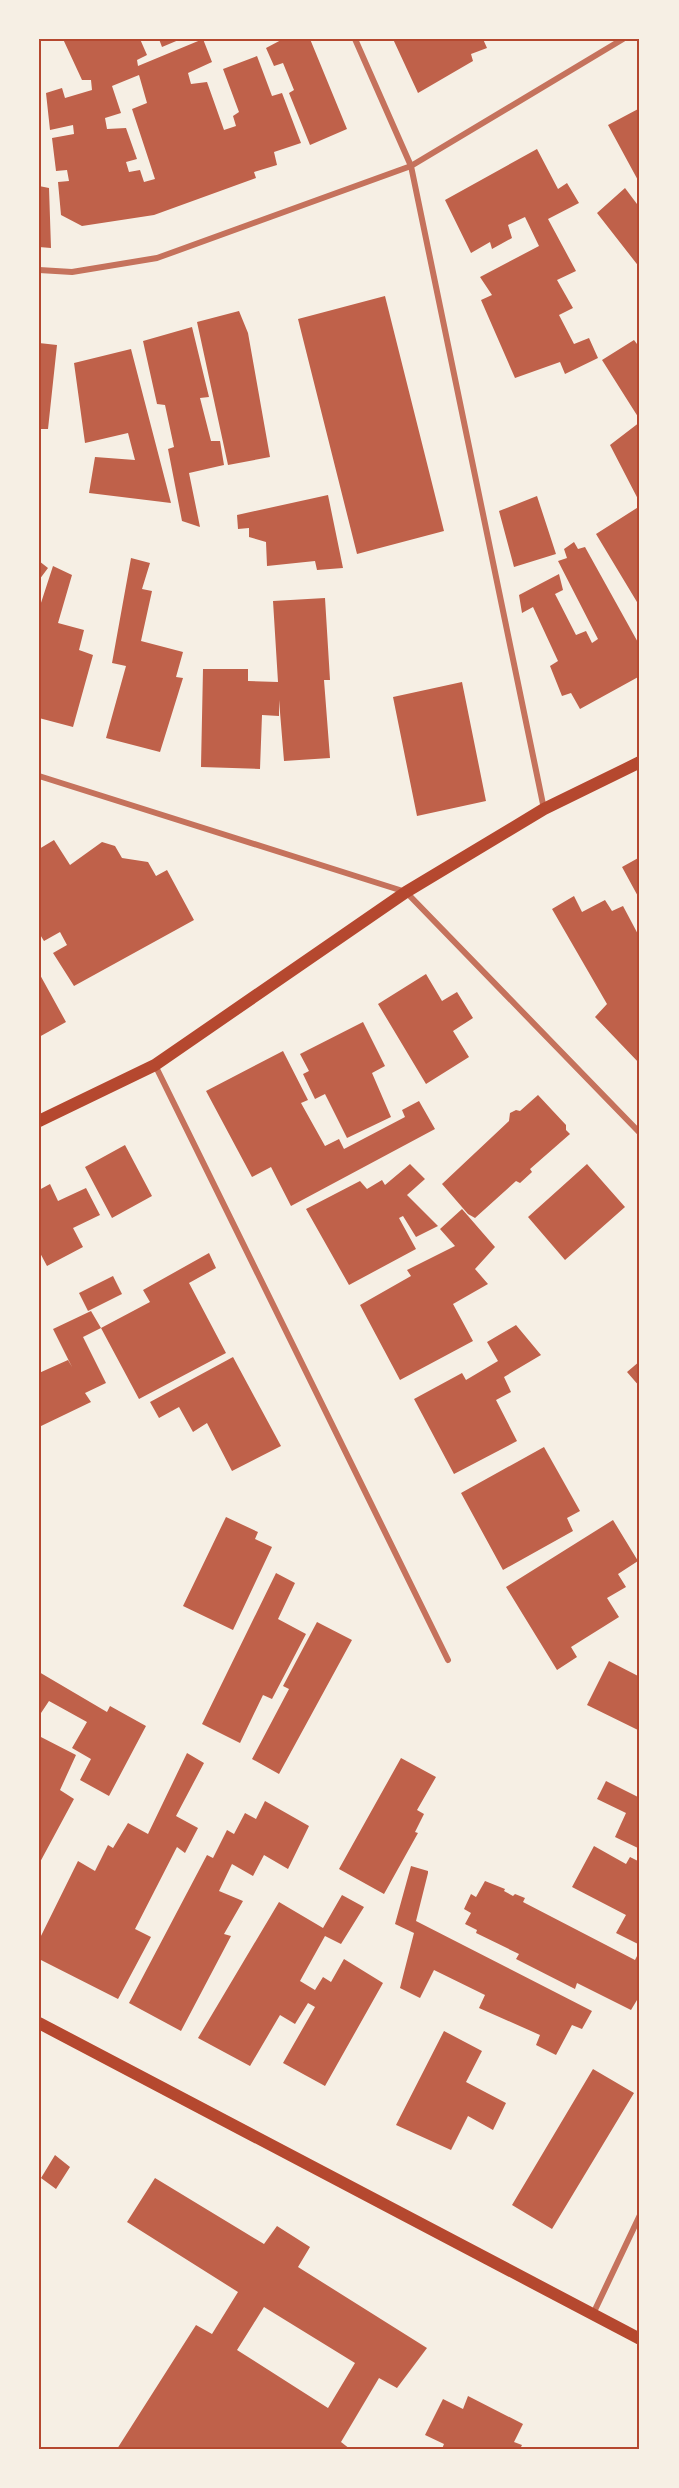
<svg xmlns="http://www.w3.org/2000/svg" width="679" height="2488" font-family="Karla,sans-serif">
	<rect width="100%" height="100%" fill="#f6efe4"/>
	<path fill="#bf614a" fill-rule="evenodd" d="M63,39h77l7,16 -10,5 1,6 65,-27 9,23 -24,11 3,11 16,-2 17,48 12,-4 -3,-10 6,-4 -16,-43 34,-13 15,40 10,-3 19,50 -27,9 3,13 -23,7 2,6 -102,37 -72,11 -21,-11 -3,-33 11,-1 -2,-11 -11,1 -4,-33 22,-4 -1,-9 -23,5 -4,-37 16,-5 3,10 27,-8 -1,-10h-9zM139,75l8,28 -15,6 23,70 -11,3 -4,-12 -11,2 -3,-10 11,-3 -11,-31 -19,1 -2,-11 16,-5 -9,-27z
		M159,39h22l-19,8z
		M283,39h27l37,90 -37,16 -21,-52 5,-3 -11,-27 -9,3 -8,-18z
		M393,39h90l4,9 -16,6 2,7 -55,32z
		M640,108v76l-32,-59z
		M537,149l21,40 9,-6 12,20 -31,16 28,52 -19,9 16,28 -14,7 15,29 15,-6 9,20 -33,16 -5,-12 -45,16 -34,-78 11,-5 -12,-18 59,-31 -14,-29 -17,8 4,13 -20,11 -2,-7 -19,11 -26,-53z
		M39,186l10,2 2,60 -12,-1z
		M625,188l15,20v60l-43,-55z
		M385,296l59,235 -87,23 -59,-235z
		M239,311l9,22 22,124 -42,8 -31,-143z
		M192,327l17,70 -9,1 11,43h9l4,24 -35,8 11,54 -18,-6 -14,-72 6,-2 -9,-42 -8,-1 -14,-63z
		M634,340l6,8v72l-38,-60z
		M39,343l18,2 -9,84h-9z
		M131,349l40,154 -82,-10 6,-36 40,3 -7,-27 -43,10 -11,-80z
		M640,422v81l-30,-58z
		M328,495l15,73 -26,2 -2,-9 -48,5 -1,-24 -17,-5v-9l-11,1 -1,-14z
		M537,496l19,58 -42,13 -15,-56z
		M640,506v101l-44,-73z
		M574,542l4,7 7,-2 55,99v30l-60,33 -9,-16 -9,3 -12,-30 8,-5 -25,-54 -11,6 -3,-18 40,-21 4,16 -8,4 21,41 10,-4 6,12 6,-4 -40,-78 9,-3 -3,-9z
		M131,558l19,5 -8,26 10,2 -11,50 42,11 -7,25 7,1 -23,74 -54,-14 20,-72 -14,-3z
		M39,561l9,7 -9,12z
		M53,566l19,9 -14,48 26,7 -5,20 14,5 -20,72 -34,-9v-109z
		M325,598l5,82h-6l6,78 -46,3 -5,-61v16l-17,-1 -2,54 -59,-2 2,-98h45v12l30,1 -5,-81z
		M462,682l24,119 -69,15 -24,-119z
		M54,840l16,25 32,-23 13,4 7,12 26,4 8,14 11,-6 27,50 -120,66 -21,-33 14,-8 -7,-13 -16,9 -5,-8v-84z
		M640,857v43l-18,-33z
		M574,896l8,16 23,-12 7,11 11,-5 17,32v126l-45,-47 12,-13 -55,-95z
		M39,973l27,49 -27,15z
		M426,974l16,27 15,-9 16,26 -20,13 16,26 -43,27 -48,-80z
		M363,1022l22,44 -13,7 19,44 -44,21 -22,-44 -10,5 -12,-25 6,-3 -9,-17z
		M283,1051l25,49 -7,3 24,43 14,-7 5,10 61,-32 -3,-7 17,-9 16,28 -144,77 -20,-39 -19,10 -46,-86z
		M538,1095l28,30v5l4,4 -40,35 2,3 -12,11 -4,-2 -41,37 -7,-4 -26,-30 67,-63 1,-8 6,-3 4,1z
		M125,1145l27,51 -40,22 -27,-51z
		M410,1164l15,15 -18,16 31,31 -22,11 -13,-21 -4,2 17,31 -67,36 -43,-76 54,-28 7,8 15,-9 3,5z
		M587,1164l38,43 -60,53 -37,-43z
		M50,1184l8,17 28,-13 14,27 -27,13 10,19 -36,19 -8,-15v-61z
		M462,1209l33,38 -20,22 13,15 -35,20 20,37 -73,39 -40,-75 51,-29 -4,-6 48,-24 -15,-17z
		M209,1253l7,15 -27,15 37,70 -87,46 -38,-71 49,-26 -7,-12z
		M113,1276l9,18 -34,17 -9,-18z
		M91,1311l10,17 -18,9 23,46 -21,10 6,9 -52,25v-54l29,-13 4,7 -19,-38z
		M516,1325l25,30 -37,22 7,15 -15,8 21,41 -63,33 -40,-75 48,-26 4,7 32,-19 -11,-19z
		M233,1357l48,89 -49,25 -25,-48 -14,9 -14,-25 -20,11 -9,-16z
		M640,1361v26l-13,-15z
		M544,1447l36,64 -13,7 6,13 -70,39 -42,-77z
		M226,1517l32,15 -3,7 17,8 -39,83 -50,-24z
		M613,1520l25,41 -20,13 8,13 -19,11 12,19 -48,30 6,10 -20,13 -51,-83z
		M276,1573l19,10 -17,36 28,15 -34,65 -9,-4 -23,48 -38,-19z
		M317,1622l35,18 -73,134 -27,-15 37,-70 -6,-3z
		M609,1661l31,16v54l-53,-26z
		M39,1672l68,40 3,-6 36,20 -37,70 -29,-16 11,-21 -19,-11 15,-26 -38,-21 -10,15z
		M39,1736l37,19 -16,35 14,9 -35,65z
		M187,1753l17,10 -28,53 22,12 -13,25 -8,-6 -42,82 16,8 -33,62 -79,-40v-19l39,-79 17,10 13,-26 5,3 15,-25 20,11z
		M401,1758l35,19 -19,33 7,4 -9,18 3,1 -34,61 -45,-25z
		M606,1781l34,17v51l-25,-12 11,-24 -29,-14z
		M265,1801l44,25 -21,43 -24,-14 -11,21 -21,-12 -13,27 24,10 -19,33 7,2 -50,95 -52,-28 78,-148 6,3 14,-28 7,4 11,-21 11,6z
		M594,1846l32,18 4,-7 10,5v83l-24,-12 10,-18 -54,-28z
		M411,1866l17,5v2l-12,48 176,90 -10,18 -10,-4 -16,30 -20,-10 4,-10 -61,-27 6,-13 -51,-25 -14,28 -20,-10 14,-55 -19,-9z
		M485,1881l20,8 -1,2 9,5 2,-2 10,4 -2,4 112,58 2,-4 3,1v38l-9,15 -54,-27 -2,6 -59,-30 3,-5 -43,-21 1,-3 -12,-6 6,-11 -7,-4 7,-15 5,3z
		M342,1895l22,12 -23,37 -16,-8 -25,45 15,9 8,-13 8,5 13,-23 39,24 -58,103 -42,-23 32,-56 -7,-4 -13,21 -15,-9 -30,51 -52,-28 81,-136 44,26z
		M444,2031l38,20 -16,31 40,21 -13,27 -25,-14 -17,34 -55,-25z
		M593,2069l41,24 -82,136 -40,-24z
		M55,2155l15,12 -14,22 -15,-11z
		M155,2178l109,66 13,-18 33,21 -12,20 129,81 -30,40 -18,-10 -38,64 9,7h-233l79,-124 16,9 26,-42 -111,-70zM264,2307l91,56 -27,45 -91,-58z
		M468,2396l55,28 -9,18 8,3 -2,4h-78l2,-5 -19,-9 18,-36 20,10z"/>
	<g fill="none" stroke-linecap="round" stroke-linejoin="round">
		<path stroke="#c5725c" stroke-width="6" d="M355,39l56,127 133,643
			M39,270l33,2 85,-14 254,-92 212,-127
			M39,776l367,116 234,241
			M155,1065l293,595
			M593,2314l47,-99"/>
		<path stroke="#b5482f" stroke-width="12" d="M39,1121l116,-56 251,-173 138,-83 96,-47
			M39,2023l601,316"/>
	</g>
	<rect width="679" height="2488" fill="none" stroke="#f6efe4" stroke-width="81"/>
	<rect x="40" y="40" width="598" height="2408" fill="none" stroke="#b5482f" stroke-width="2"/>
</svg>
